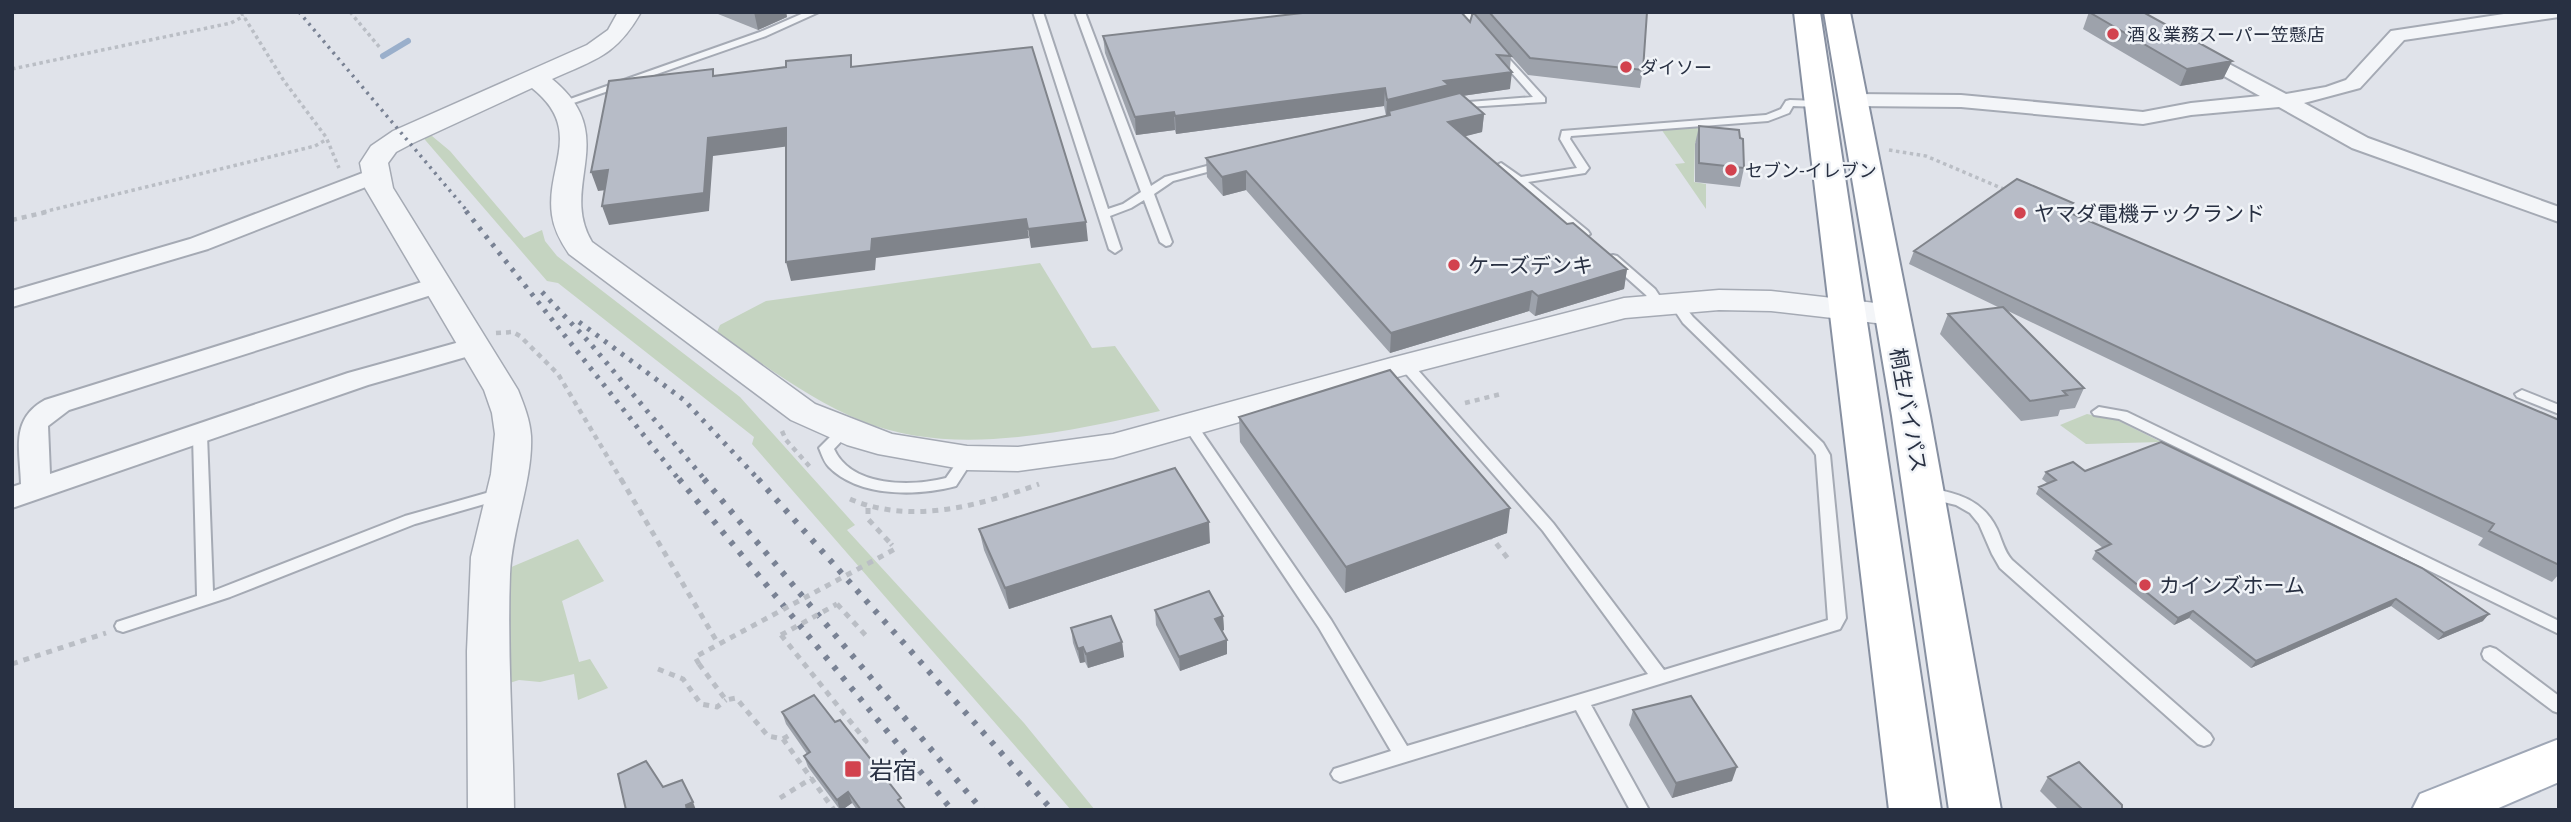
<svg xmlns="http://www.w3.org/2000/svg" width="2571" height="822" font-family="'Open Sans','Noto Sans JP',sans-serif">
	<rect width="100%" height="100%" fill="#e0e3ea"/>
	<path fill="#c5d4c1" d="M1706,126v17l-11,-1 -1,40 12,2v25l-31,-45 10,-1 -24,-34z
		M426,131l24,20 74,87 18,-8 3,11 12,15 183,141 115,128 -8,5 177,193 71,87h-24l-319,-366 2,-7 -196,-154 -11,-2 -127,-147z
		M1040,263l52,85 23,-2 45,65c-92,21 -208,47 -298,10 -53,-22 -98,-56 -145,-89l3,-7 46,-24z
		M2087,414l30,6 44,22 -75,2 -26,-19z
		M578,539l26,42 -42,20 17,61 11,-3 18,29 -30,12 -4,-26 -34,8 -21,-2 -13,4 3,-116z"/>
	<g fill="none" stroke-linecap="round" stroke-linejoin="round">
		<path stroke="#9aafcb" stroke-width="6" d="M383,56l25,-15"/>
		<defs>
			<path id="service" d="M806,12h13l-53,24 -201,70h-8l-1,-2 204,-72z
				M1033,12h10l65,197 15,-5 18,-12 -66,-180h10l66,174 14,-9 57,-15 6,3 -2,2 -53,14 -19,13 18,48 -2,3 -4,1 -6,-4 -16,-42 -13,8 -21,8 11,33 -6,4 -6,-4z
				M1460,12h9l17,21v4h-6z
				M1499,50l3,1 43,47v4l-93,6 -1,-2 5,-3 77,-6 -37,-42 -2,-2z
				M1790,100l29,1 5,3 -5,3 -26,-1 -4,7 -21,8 -197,15 -1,3 19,29 -4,5 -57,9 60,49 2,3 -6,4 -4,-1 -85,-71 6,-3 20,14 56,-9 -17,-29 2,-8 204,-16 15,-6 5,-8z
				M1613,255l4,1 38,33 10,15 -1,3h-10l-8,-12 -37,-33 -2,-3 2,-3z
				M1675,298l4,1 14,18 130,126 7,12 16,163 -6,11 -249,76 58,105h-19l-54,-100 -236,72 -6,-3 -3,-5 3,-5 57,-18 -72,-123 -134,-200 -2,-3 2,-3h10l136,198 76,126 241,-72 -105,-143 -136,-156 -11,-10 2,-3h10l9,7 136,154 111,147 164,-50 -12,-165 -4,-6 -129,-126 -14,-21z
				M2522,390l37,15v9l-42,-17 -2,-3z
				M2099,407l28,5 432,209v13l-440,-215 -25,-4 -2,-3z
				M844,426l7,5 -17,18c17,38 77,38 112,29l16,-23h10l2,3 -18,28c-38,10 -96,12 -127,-19 -5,-5 -7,-12 -10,-19l20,-20z
				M200,430l7,5 6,156 192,-75 99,-28 5,1 2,4 -2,4 -94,27 -185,73 -107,35 -6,-2 -2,-4 2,-4 80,-26 -4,-161z
				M1928,488c30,5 55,12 69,41 5,11 7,22 15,31l198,174 3,5 -3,5 -6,2 -6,-2 -198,-176 -8,-14 -13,-30 -9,-11 -14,-8 -33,-8 -2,-4 2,-4z
				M2490,647l6,2 63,47v17l-6,-2 -69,-52 -2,-5 2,-5z"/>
			<path id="minor" d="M2517,12h42v5l-155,23 -44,48 -56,15 64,35 191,69v15l-207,-74 -73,-41 -88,8 -48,9 -182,-17 -107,-1 -7,-2 -3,-4 3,-4 7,-2 107,1 182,17 48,-9 69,-7 -72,-40 -3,-4 10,-6 91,48 40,-7 20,-7 45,-49z
				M373,169l8,2 3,5 -3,5 -173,68 -196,58v-16l178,-52z
				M438,277l9,3 4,5 -4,5 -378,120 -21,16 2,48 298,-101 126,-35 9,2 4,6 -4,6 -115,33 -356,123v-21l9,-3c-1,-34 -11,-65 24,-84z"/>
			<path id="tertiary" d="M618,12h23c-25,44 -45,47 -89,67 70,57 6,106 40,163l223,162 77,30 75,12 51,1 95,-13 278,-76 233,-60 95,-8 52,1 122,14 11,3 5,7 -5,7 -11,3 -122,-14 -52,-1 -94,8 -210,54 -302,86 -95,13 -51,-1 -89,-16 -31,-9 -56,-25 -222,-166c-8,-12 -15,-24 -17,-39 -7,-48 33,-85 -20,-127l-119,55 -17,9 -8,11 5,25 125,202c6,15 12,30 13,46 2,44 -19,91 -21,138 -3,78 3,157 4,236h-46l-1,-159 4,-94 20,-83 4,-40 -3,-21 -8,-23 -119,-202 -5,-25 11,-17 22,-15 194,-86 21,-15z"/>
			<path id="primary" d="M2559,739v43l-65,28h-82l8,-16z"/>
			<path id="trunk" d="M1794,12h26l121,798h-52z
				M1824,12h26l80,404 71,394h-52l-57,-394z"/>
		</defs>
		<use href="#service" stroke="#a5aab4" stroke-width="4"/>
		<use href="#minor" stroke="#a5aab4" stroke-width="4"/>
		<use href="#tertiary" stroke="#a5aab4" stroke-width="3"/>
		<use href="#primary" stroke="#9fa7b6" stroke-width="4"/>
		<use href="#trunk" stroke="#8790a1" stroke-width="4"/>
		<path stroke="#babec5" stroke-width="3.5" stroke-dasharray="3.5 3.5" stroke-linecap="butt" d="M241,12l43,69 42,56 13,31
			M350,12l31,37
			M12,69l219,-46 13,-7
			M1889,150l37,6 80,34
			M43,212l272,-66 12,-7"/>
		<path stroke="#babec5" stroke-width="4.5" stroke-dasharray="5 5" stroke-linecap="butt" d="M12,220l39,-9
			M496,333l17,-1 7,4 38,38 64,107
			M1465,403l36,-9
			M782,431l4,9 25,28"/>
		<path stroke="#babec5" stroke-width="5" stroke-dasharray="6 6" stroke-linecap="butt" d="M621,479l95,161
			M850,499c61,26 129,7 189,-15
			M868,508v11l23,25
			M1489,534l20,26
			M837,604l32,35
			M781,635l85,106 -10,7
			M12,664l94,-31
			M699,664l27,36 10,-2 32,38 15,3 51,71
			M658,669l25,10 18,25 16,3 9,-7
			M783,739l10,-6
			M780,798l32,-20"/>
		<use href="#service" fill="#f3f5f8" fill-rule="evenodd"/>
		<use href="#minor" fill="#f3f5f8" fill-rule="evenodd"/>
		<use href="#tertiary" fill="#f3f5f8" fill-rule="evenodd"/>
		<use href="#primary" fill="#fff" fill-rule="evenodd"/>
		<use href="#trunk" fill="#fff" fill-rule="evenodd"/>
		<path stroke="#798294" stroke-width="3.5" stroke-dasharray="2.5 5" stroke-linecap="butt" d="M299,12l169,200"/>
		<path stroke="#798294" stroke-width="5" stroke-dasharray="3.5 7" stroke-linecap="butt" d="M466,211l214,270
			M542,292l47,50 117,139
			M579,322l105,78 76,81"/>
		<path stroke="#798294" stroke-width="6" stroke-dasharray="4.5 9" stroke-linecap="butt" d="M679,479l273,331
			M704,479l278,331
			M758,479l294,331"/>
		<path stroke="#babec5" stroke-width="5" stroke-dasharray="6 6" stroke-linecap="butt" d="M781,635l56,-31
			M699,664l-4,-7 200,-108 -4,-5"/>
	</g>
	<path fill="#9da2ab" d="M713,12h73l1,5 -29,13z
		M1475,12h172l-4,58 -3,18 -112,-13 -53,-60z
		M2089,12l143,49 -9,18 -43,7 -97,-57z
		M1470,22l41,34 -1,13v20l-48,7 22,18 -2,18 -18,4 103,88 60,45 -3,20 -89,27 -6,-5 -139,42 -144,-163 -23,6 -16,-19 -1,-19 180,-42 -2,-10 -208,28 -1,-4 -39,5 -31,-82 -2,-17z
		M1699,126l41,12 4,30 -4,19 -45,-5v-38z
		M2069,213l490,207v154l-7,8 -74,-37 5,-7 -477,-228 78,78 -9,20 -15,2 -2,6 -37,5 -81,-87 8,-20 52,-6 -91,-44 5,-13z
		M1239,417l268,116 -162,60 -105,-151z
		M2085,471l398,150 -45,19 -47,-34 -140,62 -62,-50 -15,7 -82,-66 4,-8 7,-3 -67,-54 3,-7 8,-4 -5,-4 4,-7z
		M979,529l231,14 -201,66 -25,-59z
		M1155,610l68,6 1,14 -2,1 5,23 -47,17 -24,-46z
		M1071,628l51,14 2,15 -36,11 -3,-6 -5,1 -7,-20z
		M1633,710l99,71 -60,17 -43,-73z
		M782,712l121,95 3,3h-49l-5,-7 -10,7h-2l-32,-43 -4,-11 3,-2 -21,-30z
		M2048,777l74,33h-63l-19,-19z"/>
	<path fill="#80848b" d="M754,12h32l1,5 -29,13z
		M2232,61l-9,18 -43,7 7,-17z
		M1512,72l-2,17 -62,9 -59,13v6l-3,1 1,-18 57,-19z
		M1385,88l-1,18 -208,28 -1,-18z
		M1174,112l1,18 -39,5 -1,-18z
		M1484,114l-2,18 -35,9 1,-19z
		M786,128l4,18 -77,10 -4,55 -100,14 -7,-19 106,-68z
		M608,170l7,19 -17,2 -7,-19z
		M1246,171v19l-23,6 -1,-19z
		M2073,203l-5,13 -5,-6z
		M1026,219l3,19 -153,20 -1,12 -84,11 -5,-19 86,-23z
		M1086,222l2,19 -57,7 -3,-19z
		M1627,269l-3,20 -89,27 3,-20z
		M1532,291l-3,20 -139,42 1,-20z
		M1510,508l-3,25 -162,60 1,-26z
		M1209,522l1,21 -201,66 -4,-21z
		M2396,599l-5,7 -140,62 5,-7z
		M2193,611l-4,7 -15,7 4,-7z
		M2489,614l-6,7 -45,19 6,-7z
		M1223,616l1,14 -8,3 -1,-14z
		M1227,640v14l-47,17 -1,-14z
		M1122,642l2,15 -36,11 -2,-14z
		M1083,647l2,15 -5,1 -2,-14z
		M1737,767l-5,14 -60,17 4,-15z
		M848,792l4,11 -10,7h-2l-3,-10z
		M693,802l3,8h-9l-1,-5z"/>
	<path fill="#b7bcc7" stroke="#80848b" stroke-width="2" d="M1311,12h150l9,10 3,-10 38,44 -14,-1 15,17 -68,9 5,4 -62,15 -2,-12 -210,28 -1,-4 -39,5 -32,-81z
		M1489,12h158l-4,58 -113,-12z
		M2089,12h54l89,49 -45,8z
		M1032,47l54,175 -58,7 -2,-10 -154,20 -1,12 -85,11v-134l-78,10 -4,55 -102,13 6,-36 -17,2 18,-91 104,-12v7l73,-9v-6l65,-6v12z
		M1460,93l24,21 -36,8 119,102 6,-1 54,46 -89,27 -6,-5 -141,42 -145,-162 -24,6 -16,-19 184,-43 -1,-4z
		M1699,126l40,4 1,8 3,1 1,29 -45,-5z
		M2017,179l56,24 -10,7 496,210v145l-70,-34 5,-7 -580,-273z
		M2003,307l81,81 -21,3 4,4 -37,6 -82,-87z
		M1390,370l120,138 -164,59 -107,-150z
		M2161,442l261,126 67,46 -45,19 -48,-34 -140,62 -63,-50 -15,7 -82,-67 15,-7 -72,-57 17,-7 -10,-8 27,-10 12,9z
		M1175,468l34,54 -204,66 -26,-59z
		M1209,591l14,25 -8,3 12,21 -48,17 -24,-47z
		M1111,616l11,26 -36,12 -3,-7 -5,2 -7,-21z
		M814,695l21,27 5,-2 61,78 -3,2 8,10h-45l-13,-18 -11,8 -33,-44 6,-4 -28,-40z
		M1691,696l46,71 -61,16 -43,-73z
		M646,761l17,26 19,-7 11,22 -7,3 1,5h-61l-8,-36z
		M2079,762l43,43v5h-39l-35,-33z"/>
	<g fill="#d2424e" stroke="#f0f3f7" stroke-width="2.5">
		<circle cx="2113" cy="34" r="7"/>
		<circle cx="1626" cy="67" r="7"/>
		<circle cx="1731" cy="170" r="7"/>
		<circle cx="2020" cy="213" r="7"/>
		<circle cx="1454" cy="265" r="7"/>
		<circle cx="2145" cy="585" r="7"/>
		<rect x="844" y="760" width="18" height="18" rx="3.5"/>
	</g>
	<g text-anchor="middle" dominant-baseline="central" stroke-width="5" stroke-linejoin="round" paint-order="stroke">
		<g font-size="18" fill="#283042" stroke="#f0f3f7" text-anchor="start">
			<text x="2127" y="34">酒＆業務スーパー笠懸店</text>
			<text x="1640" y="67">ダイソー</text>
			<text x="1745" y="170">セブン-イレブン</text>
		</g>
		<g font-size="21" fill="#283042" stroke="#f0f3f7" text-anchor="start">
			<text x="2034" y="213">ヤマダ電機テックランド</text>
			<text x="1468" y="265">ケーズデンキ</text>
			<text x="2159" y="585">カインズホーム</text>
		</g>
		<g font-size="21" fill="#283042" stroke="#f0f3f7">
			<text transform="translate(1909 410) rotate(80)">桐生バイパス</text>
		</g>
		<g font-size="24" fill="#283042" stroke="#f0f3f7" text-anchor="start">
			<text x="869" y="769">岩宿</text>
		</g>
	</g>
	<rect width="2571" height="822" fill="none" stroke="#283042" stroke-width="28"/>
</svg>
